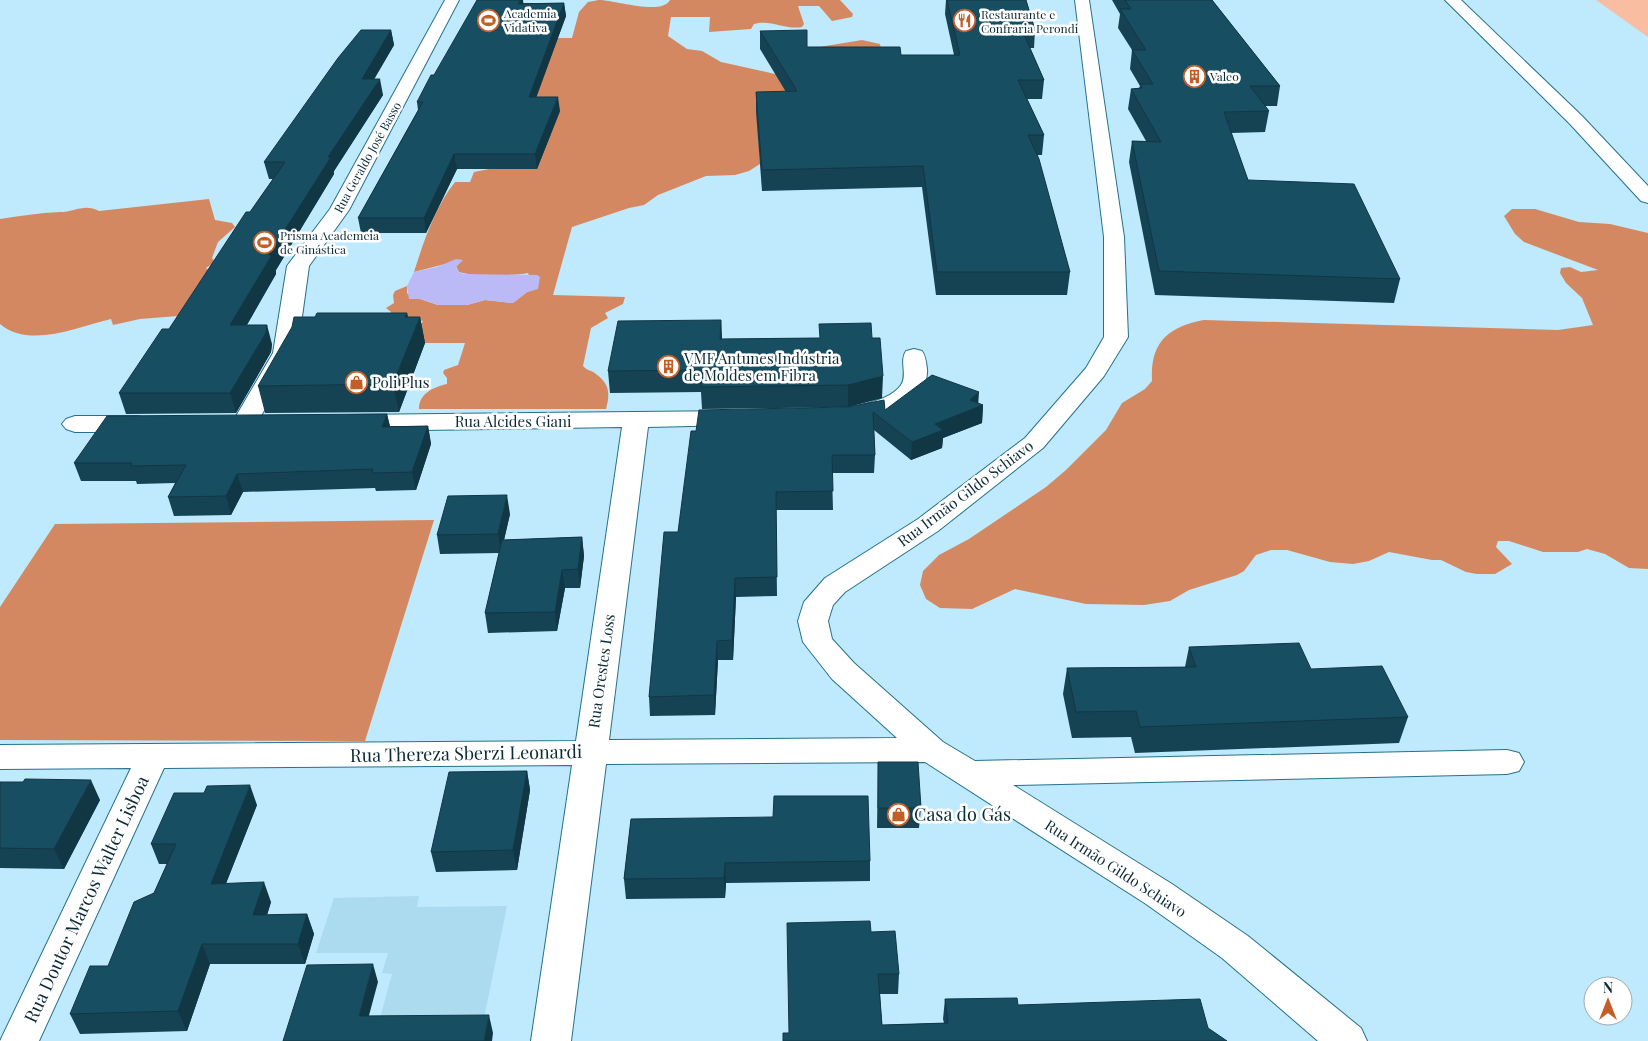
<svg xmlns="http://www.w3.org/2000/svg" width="1648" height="1041" font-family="'Playfair Display',serif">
	<rect width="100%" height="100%" fill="#bfe9fc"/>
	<path fill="#acdbef" d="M419,896l-2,11 90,-1 -23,112h-104l12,-44 -10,-1 6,-20h-72l18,-55z"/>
	<path fill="#f9bda1" d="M1596,0h52v37z"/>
	<path fill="#d48862" d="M599,0c16,0 63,16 71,0h170l13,14 -1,3 -20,4 -13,-15h-21l6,18 -2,3c-18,3 -31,-8 -48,-3l-3,5 -42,3 1,-15h-39l-3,19 19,13 15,2 19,11 54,12 32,-25 55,-9 18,4 2,10 -125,58 3,52 -11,7 -14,4 -29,1 -48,19 -14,10 -15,3 -57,19 -19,68 72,2 -2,7 -18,9 3,5 -17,10 -8,38c4,5 9,4 13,8 14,10 14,20 10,35h-187c0,-16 15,-22 28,-25v-6l-4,-5 1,-3 14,-5 7,-22h-43l-5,-14 6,-8 -32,-6v-3l-5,-4 8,-5 -1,-8 2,-4 12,-5v7l6,6h7l18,6h29l18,-5 28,3 14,-11 7,-2 -6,-17c-15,3 -54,4 -69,-1l-3,-6 -11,-2 -31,8c10,-31 20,-63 41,-90h15l4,-10 15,-3h48l-41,-16 37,-115h39l7,-26 9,-10z
		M209,199l6,21 17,3 3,4 -17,15 -6,16 3,4 -9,6 6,5 -34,43 -38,3 -27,6 -2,-6c-34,8 -81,30 -111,5v-105c20,-3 39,-6 60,-7 14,0 25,-9 39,-1z
		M1512,209h23l44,13 31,2 38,9v336l-19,-1 -24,-14 -18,-5 -9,3h-35l-34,-11h-11l-2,6 16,17 -17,10h-18l-11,-2 -25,-12h-9l-43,-8 -20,9 -16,3 -23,-2 -43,-12h-16l-15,5 -12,16 -7,4 -48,15 -19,11 -26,4 -58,-1 -71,-15 -43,20 -32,-1 -14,-9 -6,-14 3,-14 16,-16 30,-16 77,-52 20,-17 40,-40 16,-27 23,-14 7,-8c-2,-39 16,-54 52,-61l354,10 35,-5 -11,-27 -16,-15 -6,-10 1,-5 9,-1 11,5 17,-2 -74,-28 -9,-8 -11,-18z
		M434,520l-69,221 -365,-1v-133l55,-83z"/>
	<path fill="#bcb9f7" d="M456,259l7,1 -7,7 3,5 5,2 73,1 3,2 -2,12 -11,3 -14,11 -28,-3 -18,5h-29l-18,-6h-11l-2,-13 7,-14 23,-5z"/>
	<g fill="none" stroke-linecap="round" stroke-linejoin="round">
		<defs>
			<path id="minor" d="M445,0h14l-110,210 -40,56 -12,87 -43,75 -9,3 -9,-3 -4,-5 41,-70 14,-87 43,-57z
				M1075,0h14l35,237 4,100 -24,39 -61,72 -105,83 -93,61 -12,13 -5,16 4,18 22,24 89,79 32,19 532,-11 12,3 5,9 -5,9 -12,3 -494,11 159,99 76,52 113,92 6,13h-49l-96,-83 -76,-54 -221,-142 -319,2 -35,277h-40l41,-276 -408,3 -125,273h-39l131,-273 -131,1v-24l576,-4 46,-314 -271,4 -9,-3 -4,-5 4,-5 9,-3 384,-4 9,2 3,5 -3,5 -9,2 -87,2 -39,313 288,-2 -65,-59 -29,-37 -5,-21 6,-19 21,-24 93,-59 107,-81 61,-70 18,-31v-100z
				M1445,0h16l121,116 66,70v17l-7,-2 -71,-77z
				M914,349l8,2c4,6 4,11 5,18 3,35 -56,59 -85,52l-3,-5c9,-13 48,-11 62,-31 7,-10 -2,-24 5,-34z
				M75,416h63l9,3 4,5 -4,5 -9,3h-63l-9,-3 -4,-5 4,-5z"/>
		</defs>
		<use href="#minor" stroke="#25718d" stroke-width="2"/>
		<use href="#minor" fill="#fff" fill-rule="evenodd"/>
	</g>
	<path fill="#154354" d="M946,0h80l9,30 -1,18h-4l14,32 -2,19h-15l17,36 -2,20h-5l33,117 -3,23h-131l-14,-108 -160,4 -6,-79v-20h30l-26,-43v-18l47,16 94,8h53l-9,-41z
		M1112,0h100l68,86 -3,20h-12l4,5 -4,21 -34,1 17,47 152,99 -6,24 -239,-8 -26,-133 3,-21h14l-18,-32 3,-20 8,-1 1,-2 -10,-17 2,-19 -14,-22 2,-14z
		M523,3h41l2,13 -30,81 24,14 -23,58h-80l-31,64h-65l-3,-15 60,-108 -1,-8 17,-27z
		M391,30l3,15 -20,34 9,16 -49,76v3l-58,96v4l-29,51 25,19 -1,8 -35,61 -110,1 -7,-21 50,-64 104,-150h-4l-5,-17z
		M407,313l1,4h12l5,26 -26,69 -134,1 -7,-27 57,-69z
		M721,320l1,19 150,-1 10,60 -34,9 -146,2 -1,-17 -91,1 -2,-22z
		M978,403l5,2 -1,18 -39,15 -1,10 -31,12 -37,-30 1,25 -1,18h-42l1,37h-57l1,86 -41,1 -3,63h-15l-3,55 -65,1 -1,-19 47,-266 189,-21z
		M387,414l3,12h38l3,18 -15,46 -40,1 -1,-3 -132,4 -12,23 -57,1 -6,-19 7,-14 -38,1 -1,-3h-55l-7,-18z
		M510,514l-6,26 78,-3 2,19 -4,32h-15l-8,43 -69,2 -3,-20 14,-60 -59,1 -3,-19z
		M1189,647l122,22 97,48 -9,26 -264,10 -4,-16 -59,1 -9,-44 4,-26 118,-1z
		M878,762l43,46 -2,20h-42z
		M527,771l3,19 -13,80 -81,2 -5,-20z
		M0,782l100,18 -36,69 -64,-1z
		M257,805l-31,78 45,19 -4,13 40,-1 7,20 -9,30h-95l-23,67 -107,3 -10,-20 38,-48 46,-73 13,-29h-8l-8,-20z
		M631,819l239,42v20l-144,2 -1,15 -99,1 -2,-20z
		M871,932l28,42 -1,20h-18l2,31 62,-2 -1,-4 2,-20 73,6 190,23 -419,5z"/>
	<path fill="#113745" d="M520,0h3l1,8 -6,-4z
		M564,3l2,13 -35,96 -2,-15z
		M391,30l3,15 -29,50 -3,-16z
		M380,79l3,16 -49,76v3l-58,96v4l-41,71 -5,-20 39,-70 59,-98z
		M558,97l2,14 -23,58 -2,-15z
		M454,154l3,15 -31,64 -2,-15z
		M407,313l5,25 8,-21 5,26 -26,69 -6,-28 12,-67z
		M721,320l1,21 -2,-2z
		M267,325l5,19 -1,8 -35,61 -6,-20z
		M883,376l-1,22 -34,9v-22z
		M979,392l-1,15 5,-2 -1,18 -39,15 -1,10 -31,12 1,-18 23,-18z
		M387,414l4,18 -9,-5z
		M428,426l3,18 -15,46 -4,-18z
		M237,474l6,18 -12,23 -5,-19z
		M507,495l3,19 -9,39 -3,-19z
		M582,537l2,19 -4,32 -2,-19z
		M562,570l3,18 -8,43 -2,-19z
		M735,578l1,19 -3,63 -1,-20z
		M717,641l1,19 -3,55 -1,-20z
		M527,771l3,19 -13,80 -4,-20z
		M91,780l9,20 -36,69 -10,-20z
		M250,785l7,20 -39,99 -7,-20z
		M725,863l1,20 -1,15 -1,-20z
		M264,882l7,20 -10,33 -8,-20z
		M307,914l7,20 -9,30 -7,-20z
		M202,944l8,20 -23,67 -9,-20z
		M373,964l5,18 -14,52 -5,-18z
		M489,1015l4,18 -1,8h-8z"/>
	<path fill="#184e62" stroke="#113745" d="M477,0h43l-2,4 46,-1 -35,94h29l-23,57h-81l-30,64h-66l65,-116h-6l14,-27h3z
		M947,0h79l9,30h-13l22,50h-26l26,55h-16l11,24 31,113h-133l-14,-106 -161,4 -6,-78 41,-1 -37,-60 47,-1v17h93l1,8h59z
		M1125,0h87l68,86h-30l19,25 -45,1 24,68 106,4 46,95 -241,-8 -27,-130 29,1 -30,-53 11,-1 -2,-4h13l-21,-34h14l-26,-41h11z
		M361,30h30l-29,49h18l-52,78h3l-62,98h3l-42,70h37l-1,8 -36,60h-111l43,-64h7l77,-117h4l35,-50h-21l74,-104z
		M317,313h90l-2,4h15l-27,67 -135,2 34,-59 2,-10h21z
		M721,320l-1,19 100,-1 -1,-14 52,-1 1,15h8l3,38 -35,9 -147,2 2,-17 -95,1 10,-50z
		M932,375l47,17 -9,8 13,5 -48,19 8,6 -31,12 -39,-30 2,43h-43l1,36 -57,1 1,85 -42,1 -3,62 -15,1 -3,54 -65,2 15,-165h14l13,-101h5l3,-21 149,-3 36,-7 1,10z
		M387,414l-5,13 46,-1 -16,46 -40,1 1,-4 -136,5 -11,22 -58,1 18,-32 -55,1 1,-3h-58l33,-47z
		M507,495l-9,39 -61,1 11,-39z
		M582,537l-4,32 -16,1 -7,42 -70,1 17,-73z
		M1299,643l12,26 71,-3 26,51 -268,10 -4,-16 -60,1 -9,-44 129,-1 -7,-20z
		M878,762h40l3,46h-43z
		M527,771l-14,79 -82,2 18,-80z
		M25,779l66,1 -37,69 -54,-1v-66h23z
		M250,785l-39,99 53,-2 -11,33 54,-1 -9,30h-96l-24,67 -108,3 20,-48h18l26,-64 20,-9 22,-49h-25l23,-51h30l3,-7z
		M774,796h94l2,65 -145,2 -1,15 -100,1 7,-60 142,-2z
		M870,921l1,11 24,-1 4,43h-21l4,51 66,-2 -3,-24 72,-1 1,7 182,-6 8,29 19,13h-444v-8h6l-2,-110z
		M373,964l-14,52 130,-1 -5,26h-201l24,-76z"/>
	<defs>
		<symbol id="stadium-ring" viewBox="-11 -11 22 22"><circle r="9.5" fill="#fff" stroke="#c25f27" stroke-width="1.5"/><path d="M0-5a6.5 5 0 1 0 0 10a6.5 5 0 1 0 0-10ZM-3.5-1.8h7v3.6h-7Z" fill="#c25f27"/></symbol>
		<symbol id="restaurant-ring" viewBox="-11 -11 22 22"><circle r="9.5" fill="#fff" stroke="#c25f27" stroke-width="1.5"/><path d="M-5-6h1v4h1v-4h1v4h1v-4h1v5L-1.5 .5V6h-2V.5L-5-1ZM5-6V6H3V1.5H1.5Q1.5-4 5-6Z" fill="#c25f27"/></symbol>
		<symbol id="building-ring" viewBox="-11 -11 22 22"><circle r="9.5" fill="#fff" stroke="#c25f27" stroke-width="1.5"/><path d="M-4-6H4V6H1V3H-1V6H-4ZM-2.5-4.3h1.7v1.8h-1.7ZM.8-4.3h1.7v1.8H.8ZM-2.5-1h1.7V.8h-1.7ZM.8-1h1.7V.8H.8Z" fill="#c25f27"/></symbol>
		<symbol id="shop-ring" viewBox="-11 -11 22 22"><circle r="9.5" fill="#fff" stroke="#c25f27" stroke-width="1.5"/><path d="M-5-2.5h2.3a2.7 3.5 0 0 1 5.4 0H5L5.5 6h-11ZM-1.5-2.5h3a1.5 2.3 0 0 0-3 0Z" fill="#c25f27"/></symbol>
	</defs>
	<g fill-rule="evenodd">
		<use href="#stadium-ring" x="476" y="8" width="25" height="25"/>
		<use href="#restaurant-ring" x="952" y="8" width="25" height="25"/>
		<use href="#building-ring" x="1182" y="64" width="25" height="25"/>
		<use href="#stadium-ring" x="252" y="230" width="25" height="25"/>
		<use href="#building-ring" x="656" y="354" width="25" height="25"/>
		<use href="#shop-ring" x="344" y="370" width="25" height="25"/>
		<use href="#shop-ring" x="886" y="802" width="25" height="25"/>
	</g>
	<g text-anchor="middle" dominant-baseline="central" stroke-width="5" stroke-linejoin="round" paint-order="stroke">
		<g font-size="12" fill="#0a2a35" stroke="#fff" text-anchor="start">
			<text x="504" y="13">Academia<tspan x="504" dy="14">Vidativa</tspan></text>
			<text x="981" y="14">Restaurante e<tspan x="981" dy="14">Confraria Perondi</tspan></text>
			<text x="1210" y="76">Valeo</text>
			<text x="280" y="235">Prisma Academeia<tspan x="280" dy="14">de Ginástica</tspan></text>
		</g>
		<g font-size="12" fill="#0a2a35" stroke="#fff">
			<text transform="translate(367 157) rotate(-61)">Rua Geraldo José Basso</text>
		</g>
		<g font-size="15" fill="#0a2a35" stroke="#fff" text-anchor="start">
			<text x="684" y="358">VMF Antunes Indústria<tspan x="684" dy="17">de Moldes em Fibra</tspan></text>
			<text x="372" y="382">Poli Plus</text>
		</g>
		<g font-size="15" fill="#0a2a35" stroke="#fff">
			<text x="513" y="421">Rua Alcides Giani</text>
			<text transform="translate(965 493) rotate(-37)">Rua Irmão Gildo Schiavo</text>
			<text transform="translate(601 671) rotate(-82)">Rua Orestes Loss</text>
			<text transform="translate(1116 868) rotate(33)">Rua Irmão Gildo Schiavo</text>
		</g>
		<g font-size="18" fill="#0a2a35" stroke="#fff">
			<text transform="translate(466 753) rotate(-1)">Rua Thereza Sberzi Leonardi</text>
			<text transform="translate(86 899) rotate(-65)">Rua Doutor Marcos Walter Lisboa</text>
		</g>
		<g font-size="18" fill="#0a2a35" stroke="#fff" text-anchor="start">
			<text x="914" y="814">Casa do Gás</text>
		</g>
	</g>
	<g transform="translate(1608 1001)"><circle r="24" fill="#ffffff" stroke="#9daaae"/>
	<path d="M0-4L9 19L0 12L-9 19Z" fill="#c25f27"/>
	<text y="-8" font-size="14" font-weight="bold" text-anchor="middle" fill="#0a2a35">N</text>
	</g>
</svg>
